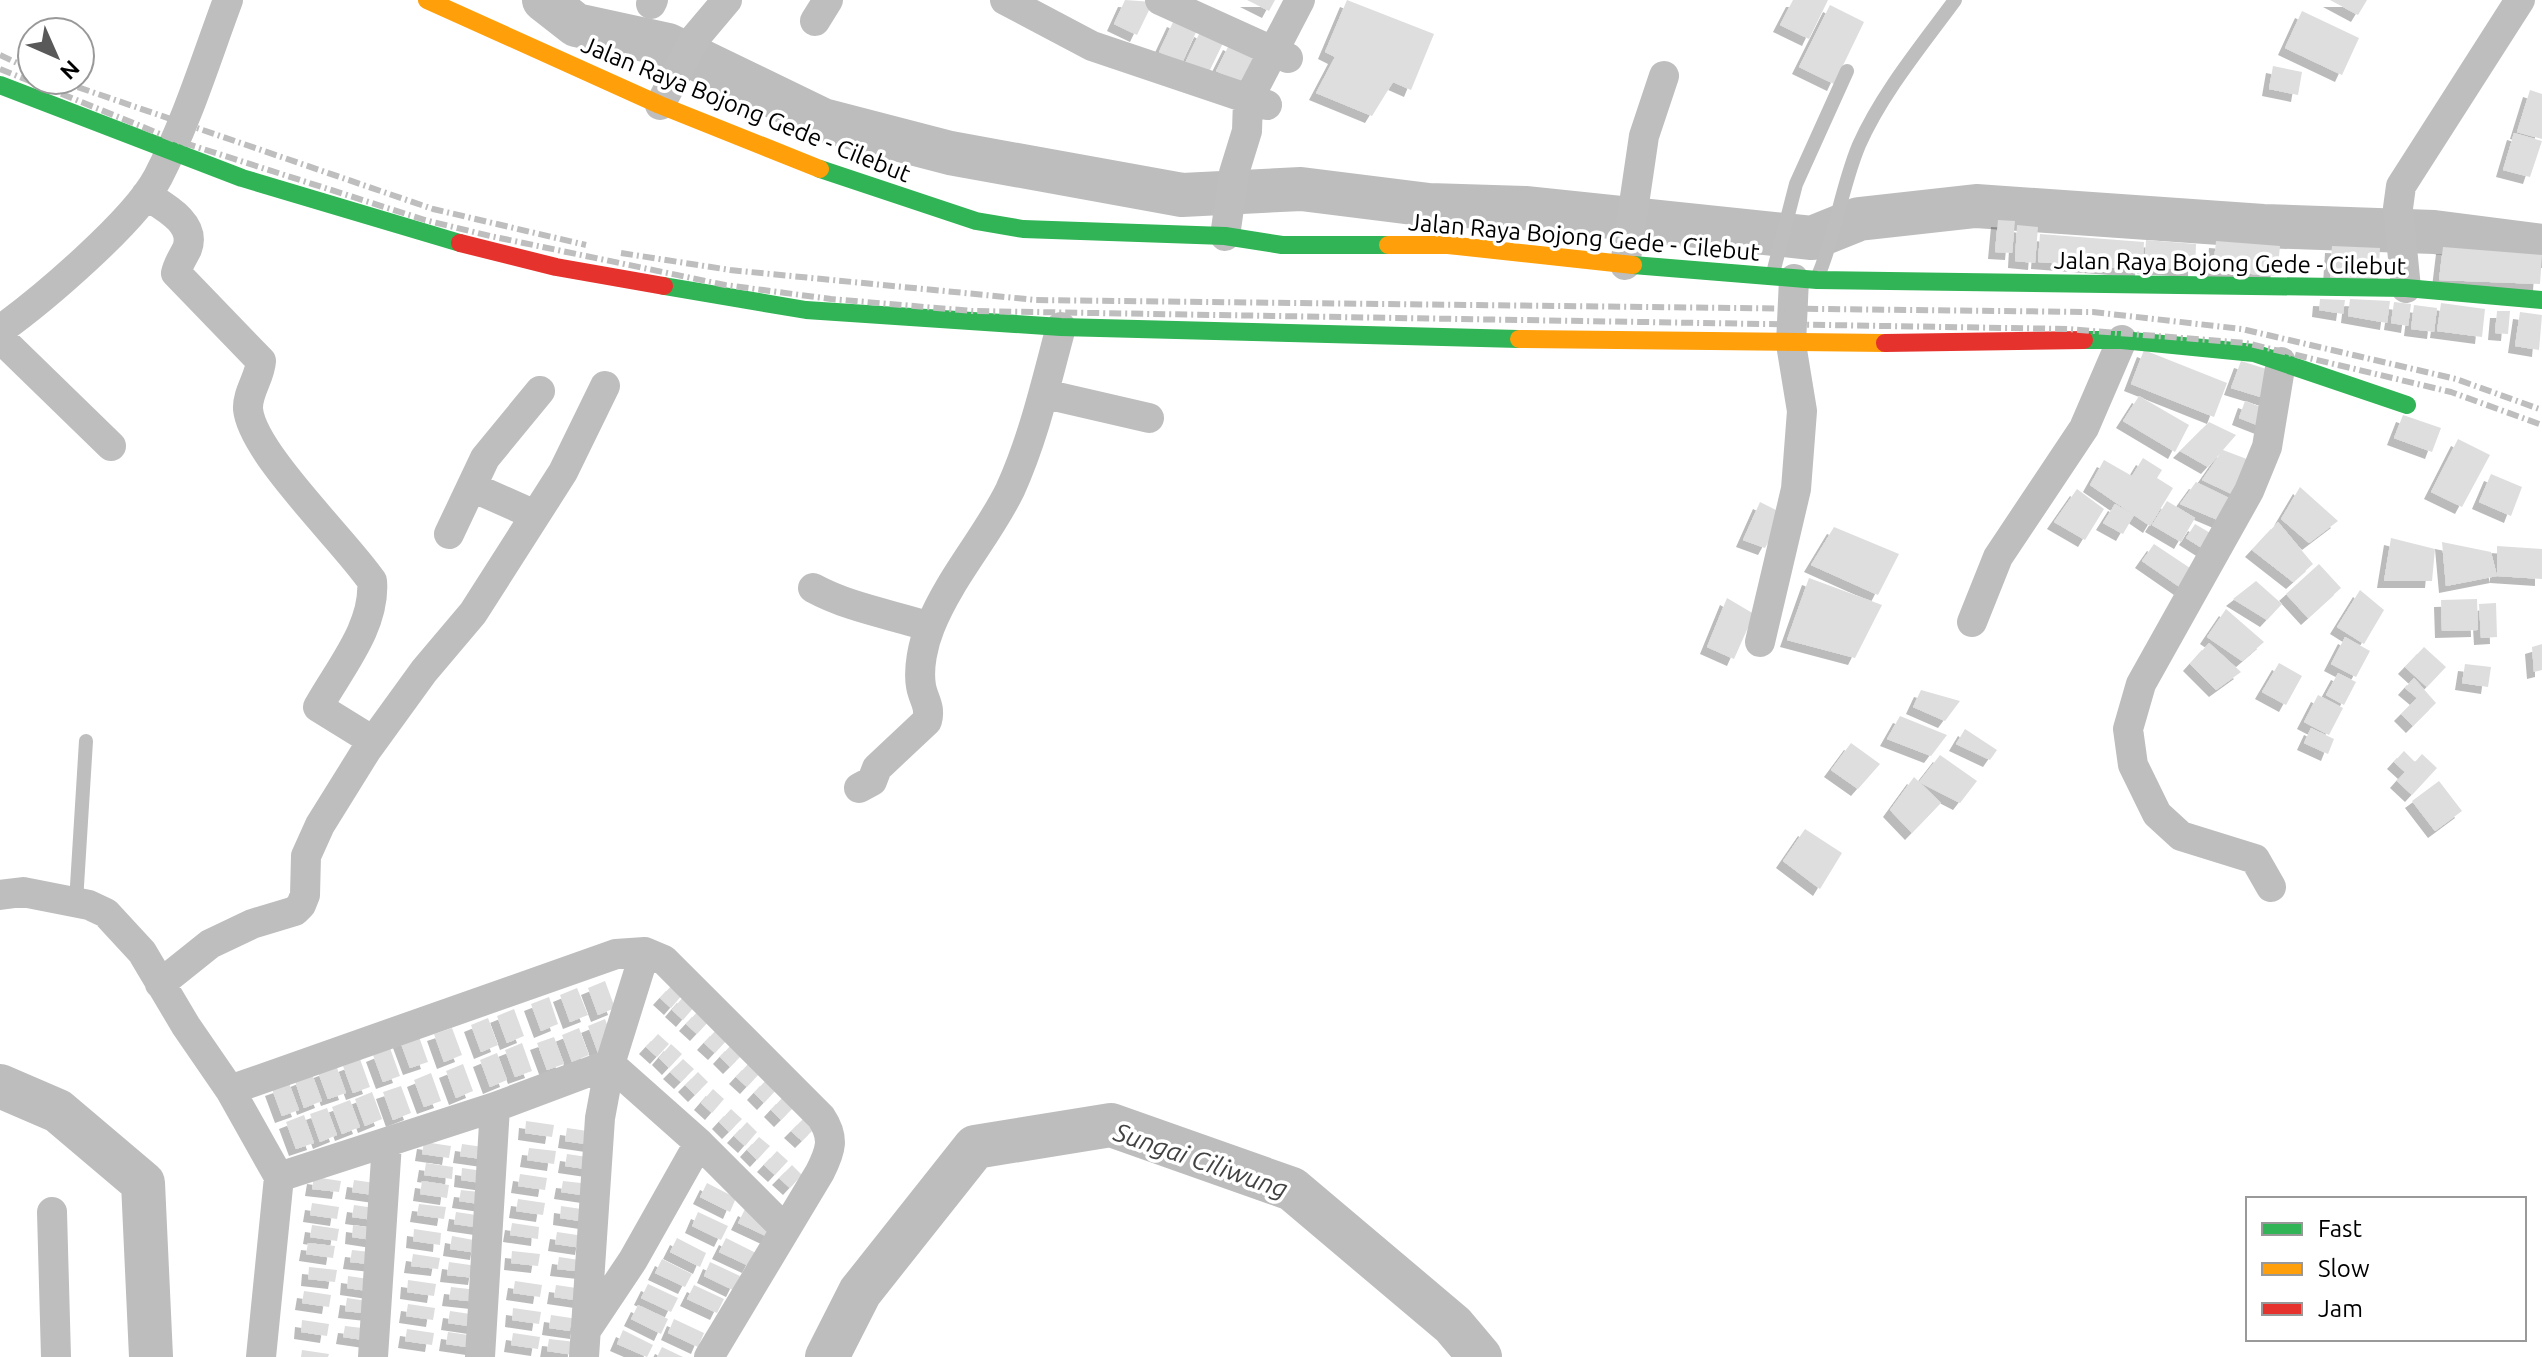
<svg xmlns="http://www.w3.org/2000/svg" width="2542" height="1357" font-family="Ubuntu,sans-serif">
	<defs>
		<filter id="shadow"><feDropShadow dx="-7" dy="7" stdDeviation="0" flood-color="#0004"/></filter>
	</defs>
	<rect width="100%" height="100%" fill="#fff"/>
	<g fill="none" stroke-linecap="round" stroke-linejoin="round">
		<path stroke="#bdbdbd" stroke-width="44" d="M544,0l32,25 92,20 155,75 127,33 232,42 119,-6 128,16 96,3 287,30 47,-19 117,-13 287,20 171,6 108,14
			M0,1086l58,25 85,72 8,174
			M827,1357l33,-65 115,-145 136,-22 181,64 161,136 27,32"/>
	</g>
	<path fill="#dedede" filter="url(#shadow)" d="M1125,0l28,2 -16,33 -23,-11z
		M1247,0h28l-6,11z
		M1347,0l87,34 -23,56 -18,-8 -21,34 -56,-23 19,-36 -10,-5z
		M1793,0h35l-19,39 -29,-14z
		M2330,0h37l-9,15z
		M1830,5l34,17 -30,62 -35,-17z
		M2302,11l57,27 -17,37 -57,-27z
		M1174,20l23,10 -15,33 -23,-11z
		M1201,30l23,11 -16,33 -23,-11z
		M1230,43l36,18 -14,28 -36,-18z
		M2273,66l29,6 -4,23 -29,-6z
		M2530,90l12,4v45l-25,-7z
		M2514,133l28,8 -12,36 -27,-7z
		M1998,220l17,1 -3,32 -17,-1z
		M2017,225l21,2 -3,36 -20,-2z
		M2040,234l104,8 -2,28 -104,-8z
		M2146,240l50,4 -1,26 -51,-3z
		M2216,241l64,5 -3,30 -64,-5z
		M2332,246l48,2 -2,32 -48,-3z
		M2443,247l99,8 -2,29 -101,-4z
		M2320,299l25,1 -2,14 -24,-4z
		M2350,299l40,2 -3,22 -39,-7z
		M2394,302l17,2 -3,22 -17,-3z
		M2441,303l44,6 -3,28 -45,-6z
		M2414,305l23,3 -3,24 -23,-3z
		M2497,311h13l-2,23 -13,-1z
		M2520,312l22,3 -3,35 -24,-4z
		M2144,350l83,33 -13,34 -83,-33z
		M2241,361l35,11 -9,27 -36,-11z
		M2139,396l50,29 -14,27 -52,-31z
		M2245,401l24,9 -7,17 -23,-9z
		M2403,415l38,13 -9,24 -38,-14z
		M2209,422l27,13 -13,15 29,11 -16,35 -34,-16 18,-26 -12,13 -28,-16z
		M2458,439l32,16 -28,52 -31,-15z
		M2143,458l19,12 -5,8 16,10 -23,38 -60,-41 14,-25 28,16z
		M2491,474l31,13 -11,29 -32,-14z
		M2196,482l35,17 -11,22 -40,-17z
		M2300,487l38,34 -29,22 -28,-24z
		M2077,489l27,20 -19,31 -31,-18z
		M2167,501l28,17 -14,24 -29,-17z
		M1760,502l24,12 -19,34 -22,-8z
		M2115,504l19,11 -11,19 -20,-11z
		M2278,522l35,42 -20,18 -41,-32z
		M2195,524l22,13 -9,15 -22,-14z
		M1834,527l65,27 -21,41 -67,-30z
		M2391,538l44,11 -3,32h-48z
		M2442,542l49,10 6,24 -51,10z
		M2154,544l39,26 -12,18 -39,-27z
		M2497,546l45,3v30l-45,-3z
		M2319,564l22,24 -33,30 -22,-24z
		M1809,578l73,27 -27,53 -68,-18z
		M2256,581l26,23 -15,16 -34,-21z
		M2360,590l24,20 -20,34 -27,-17z
		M1727,598l27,16 -20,45 -27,-12z
		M2477,599l1,31 -36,1 -1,-31z
		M2496,603l1,34 -16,1 -2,-34z
		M2226,609l38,33 -22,19 -35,-24z
		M2345,637l25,14 -14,26 -25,-13z
		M2209,643l32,29 -25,18 -26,-26z
		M2542,644v26l-8,2 -2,-25z
		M2424,647l22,20 -19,20 -22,-20z
		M2279,663l23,13 -16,29 -24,-13z
		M2465,664l26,3 -3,20 -26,-4z
		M2338,673l18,9 -12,23 -18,-10z
		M2414,678l22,25 -23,23 -12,-12 16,-16 -12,-10z
		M1921,690l39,11 -15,20 -32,-14z
		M2318,695l25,13 -14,27 -25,-13z
		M1900,716l47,19 -16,21 -44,-17z
		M2311,728l23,11 -6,15 -24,-11z
		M1965,729l32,21 -7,10 -34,-16z
		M1851,743l29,21 -22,25 -27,-19z
		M2404,751l11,11 7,-8 15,14 -25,27 -15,-14 8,-9 -11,-10z
		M1940,755l37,26 -17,22 -41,-21z
		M1914,777l27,26 -29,30 -22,-23z
		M2439,781l23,30 -27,20 -23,-30z
		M1805,829l37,24 -22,36 -37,-28z
		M605,981l10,27 -17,7 -10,-27z
		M673,984l10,10 -12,14 -11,-10z
		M577,988l11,27 -18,7 -10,-27z
		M684,996l11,10 -12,14 -11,-10z
		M549,997l9,27 -17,7 -10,-27z
		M514,1009l10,27 -17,7 -10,-27z
		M699,1010l11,10 -13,14 -11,-10z
		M488,1018l10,27 -17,7 -10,-27z
		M605,1019l10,27 -17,7 -10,-27z
		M452,1028l10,27 -18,7 -10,-28z
		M579,1028l10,27 -17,7 -10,-27z
		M717,1029l11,10 -13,14 -11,-10z
		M418,1034l10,28 -18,6 -10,-27z
		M658,1034l11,10 -12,13 -11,-10z
		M554,1037l10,27 -17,6 -10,-27z
		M522,1043l10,28 -17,6 -10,-27z
		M671,1044l11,10 -13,14 -10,-10z
		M732,1044l11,10 -13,13 -10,-10z
		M390,1048l10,28 -17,6 -10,-27z
		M497,1053l10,27 -17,7 -10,-27z
		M360,1059l10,28 -17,6 -10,-27z
		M683,1059l11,10 -13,13 -11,-10z
		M749,1063l11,10 -13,14 -11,-10z
		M463,1064l10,27 -17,7 -10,-27z
		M336,1065l10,28 -18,6 -10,-27z
		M698,1072l10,10 -13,13 -10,-10z
		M431,1073l10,28 -17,6 -10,-27z
		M312,1074l10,27 -18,7 -9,-27z
		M767,1079l10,10 -13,14 -10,-10z
		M289,1083l10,27 -17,6 -10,-27z
		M401,1086l10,27 -18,7 -10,-28z
		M713,1089l11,10 -12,14 -11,-10z
		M372,1092l10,27 -17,7 -10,-27z
		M783,1097l11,10 -13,13 -10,-10z
		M350,1100l10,27 -18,7 -10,-27z
		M327,1108l10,27 -17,7 -10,-28z
		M731,1109l11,10 -13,13 -10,-10z
		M304,1115l10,28 -18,6 -10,-27z
		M804,1118l11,10 -13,13 -11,-10z
		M526,1121l28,4 -2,12 -27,-4z
		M747,1122l10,10 -12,14 -11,-10z
		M567,1128l27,4 -2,13 -27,-4z
		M759,1137l11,9 -13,14 -10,-10z
		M424,1142l27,4 -2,12 -27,-4z
		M462,1144l28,4 -2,12 -28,-4z
		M529,1148l27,3 -2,13 -27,-4z
		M777,1151l11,10 -13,14 -11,-10z
		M567,1154l27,4 -2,12 -27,-4z
		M426,1163l27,4 -1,12 -28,-4z
		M792,1165l10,10 -12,13 -11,-10z
		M462,1168l28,4 -2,12 -27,-4z
		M520,1174l27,4 -2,12 -27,-4z
		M314,1177l27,4 -2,11 -27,-3z
		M354,1180l28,4 -2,12 -28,-4z
		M422,1181l27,4 -2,13 -27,-4z
		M563,1181l27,3 -2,12 -27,-4z
		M707,1183l29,15 -6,14 -30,-15z
		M461,1190l27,3 -2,12 -27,-4z
		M518,1199l27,4 -2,12 -27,-4z
		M312,1203l27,4 -2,12 -27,-4z
		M419,1204l27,3 -2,12 -27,-4z
		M354,1205l27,4 -1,12 -28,-4z
		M561,1206l27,4 -2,12 -26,-4z
		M745,1209l29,15 -6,13 -30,-14z
		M456,1212l27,4 -2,12 -27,-4z
		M698,1212l30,14 -7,14 -29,-14z
		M512,1223l27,4 -1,12 -28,-4z
		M312,1225l27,4 -2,12 -27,-4z
		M353,1225l27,4 -2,12 -26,-4z
		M414,1229l27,4 -1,12 -27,-4z
		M557,1232l27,4 -2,12 -27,-4z
		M452,1236l27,5 -2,12 -27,-4z
		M677,1238l29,15 -6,14 -30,-15z
		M726,1238l30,15 -7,13 -30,-14z
		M308,1243l27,3 -2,12 -27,-4z
		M352,1250l27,3 -2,12 -27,-3z
		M512,1251l28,3 -2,12 -27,-3z
		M413,1254l27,4 -2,11 -27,-3z
		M559,1257l27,4 -2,11 -27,-3z
		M662,1259l30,15 -7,13 -30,-14z
		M449,1262l28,4 -2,12 -28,-3z
		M710,1262l30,14 -7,14 -29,-14z
		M309,1267l28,3 -2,12 -27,-3z
		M348,1276l28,4 -2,12 -27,-4z
		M408,1280l28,4 -2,12 -27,-4z
		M515,1281l27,4 -2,12 -27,-4z
		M648,1284l30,14 -7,14 -30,-14z
		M556,1285l27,4 -2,12 -27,-4z
		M694,1285l30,14 -7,14 -30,-14z
		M451,1287l27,3 -1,12 -28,-3z
		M304,1291l27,4 -2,12 -27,-4z
		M347,1298l27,4 -2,12 -27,-3z
		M408,1304l27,4 -2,12 -27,-4z
		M638,1305l30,14 -7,15 -30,-15z
		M513,1308l28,4 -2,12 -27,-4z
		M450,1311l27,4 -2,12 -27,-4z
		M551,1315l27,4 -1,13 -28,-4z
		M674,1319l30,14 -6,14 -30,-14z
		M302,1320l27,4 -2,12 -26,-4z
		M345,1326l26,3 -1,12 -27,-4z
		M407,1329l27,4 -2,12 -27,-4z
		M623,1330l30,15 -6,12 -30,-13z
		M448,1332l27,4 -2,12 -27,-4z
		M513,1333l27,4 -2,12 -27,-4z
		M549,1339l27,3 -2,13 -27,-4z
		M662,1347l21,10h-26z
		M302,1350l27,4 -1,3h-27z"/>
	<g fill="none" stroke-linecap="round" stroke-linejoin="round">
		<path stroke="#bebebe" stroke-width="14" d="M1773,273l23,-89 51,-113
			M1818,276c18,-42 23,-88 41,-131 23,-52 63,-100 96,-145
			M76,902l10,-161"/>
		<path stroke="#bebebe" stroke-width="30" d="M1005,0l87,46 175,59
			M1160,0l128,58
			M651,4l2,-4
			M815,21l13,-21
			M660,105l35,-67 32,-38
			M146,195c17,11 51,28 41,54 -4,8 -9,15 -11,24l85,88c-1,16 -14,32 -13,48 4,44 97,132 124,172 4,45 -33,88 -54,126l55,34
			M1225,236l9,-63 13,-42 1,-31 52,-100
			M1625,265l19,-129 20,-60
			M2406,288l-8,-80 3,-22 119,-186
			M0,330c42,-30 135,-109 158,-153 29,-56 48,-118 70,-177
			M0,338l111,108
			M1045,394l104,24
			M472,487l63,28
			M449,534l36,-76 55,-67
			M813,588c37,20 77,26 117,39
			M1972,622l26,-65 86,-129 38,-88
			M1760,642l36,-153 6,-78 -11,-67 3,-65
			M859,788l13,-7 5,-13 50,-47c4,-15 -4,-22 -6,-35 -3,-18 2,-42 9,-59 20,-50 57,-90 80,-137 24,-53 36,-107 51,-163
			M2271,887l-16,-28 -74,-23 -24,-22 -24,-49 -5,-36 13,-45 108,-193 18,-44 14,-85
			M0,895l23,-3 66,13 17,8 36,39 44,74 44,64 49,87 -18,180
			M160,984l50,-40 42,-20 43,-13 6,-6 4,-10 1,-39 14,-31 46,-74 58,-80 49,-58 90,-141 42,-86
			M230,1090l386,-136 29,-2 19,8 157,157c14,21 10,33 -1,55l-111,185
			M699,1143l85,85
			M279,1177l216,-70 115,-43 89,79 -66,117 -48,72
			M52,1212l4,145
			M373,1357l14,-214
			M480,1357l15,-250
			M584,1357l16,-239 10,-54 35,-112"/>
		<path stroke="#30b455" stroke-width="18" d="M0,85l242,93 218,65
			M820,169l156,52 47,8 202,7 57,9h106
			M1633,265l184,15 589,8 136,12
			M664,286l142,24 255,17 458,12
			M2084,340h38l132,13 153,52"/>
		<path stroke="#ff9f0a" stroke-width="18" d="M427,0l233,105 160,64
			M1388,245h60l185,20
			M1519,339l366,4"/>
		<path stroke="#e5322d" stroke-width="18" d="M460,243l96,24 108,19
			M1885,343l199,-3"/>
		<path stroke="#bebebe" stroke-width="6" stroke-dasharray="12 4 2 4" stroke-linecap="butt" d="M0,55l32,15
			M0,69l175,71 250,80 65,16 235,49 106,14 141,12 1096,18 178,14 205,49 91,33
			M57,80l376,129 153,36
			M621,253l109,17 306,30 1057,12 149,17 214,50 86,31"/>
	</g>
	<g text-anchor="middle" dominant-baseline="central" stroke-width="7" stroke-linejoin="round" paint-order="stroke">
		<g font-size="24" fill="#000" stroke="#fff">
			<text transform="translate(746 109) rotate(22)">Jalan Raya Bojong Gede - Cilebut</text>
			<text transform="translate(1584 237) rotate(5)">Jalan Raya Bojong Gede - Cilebut</text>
			<text transform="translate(2230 263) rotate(1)">Jalan Raya Bojong Gede - Cilebut</text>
		</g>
		<g font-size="26" font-style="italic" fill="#424242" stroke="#fff">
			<text transform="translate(1201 1160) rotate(19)">Sungai Ciliwung</text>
		</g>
	</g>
	<rect x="2246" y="1197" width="280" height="144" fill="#ffffff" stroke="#999999" stroke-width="2"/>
	<rect x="2262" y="1223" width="40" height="12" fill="#30b455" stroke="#999999" stroke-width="2"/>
	<text x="2318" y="1237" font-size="24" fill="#000000">Fast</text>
	<rect x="2262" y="1263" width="40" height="12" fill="#ff9f0a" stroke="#999999" stroke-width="2"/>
	<text x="2318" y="1277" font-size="24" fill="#000000">Slow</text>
	<rect x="2262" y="1303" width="40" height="12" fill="#e5322d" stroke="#999999" stroke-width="2"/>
	<text x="2318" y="1317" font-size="24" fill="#000000">Jam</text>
	<g transform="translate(56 56) rotate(135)"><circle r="38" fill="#ffffff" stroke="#999999" stroke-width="2"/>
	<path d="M0-6L14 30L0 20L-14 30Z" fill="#595959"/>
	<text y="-12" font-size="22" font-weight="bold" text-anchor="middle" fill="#000000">N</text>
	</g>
</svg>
